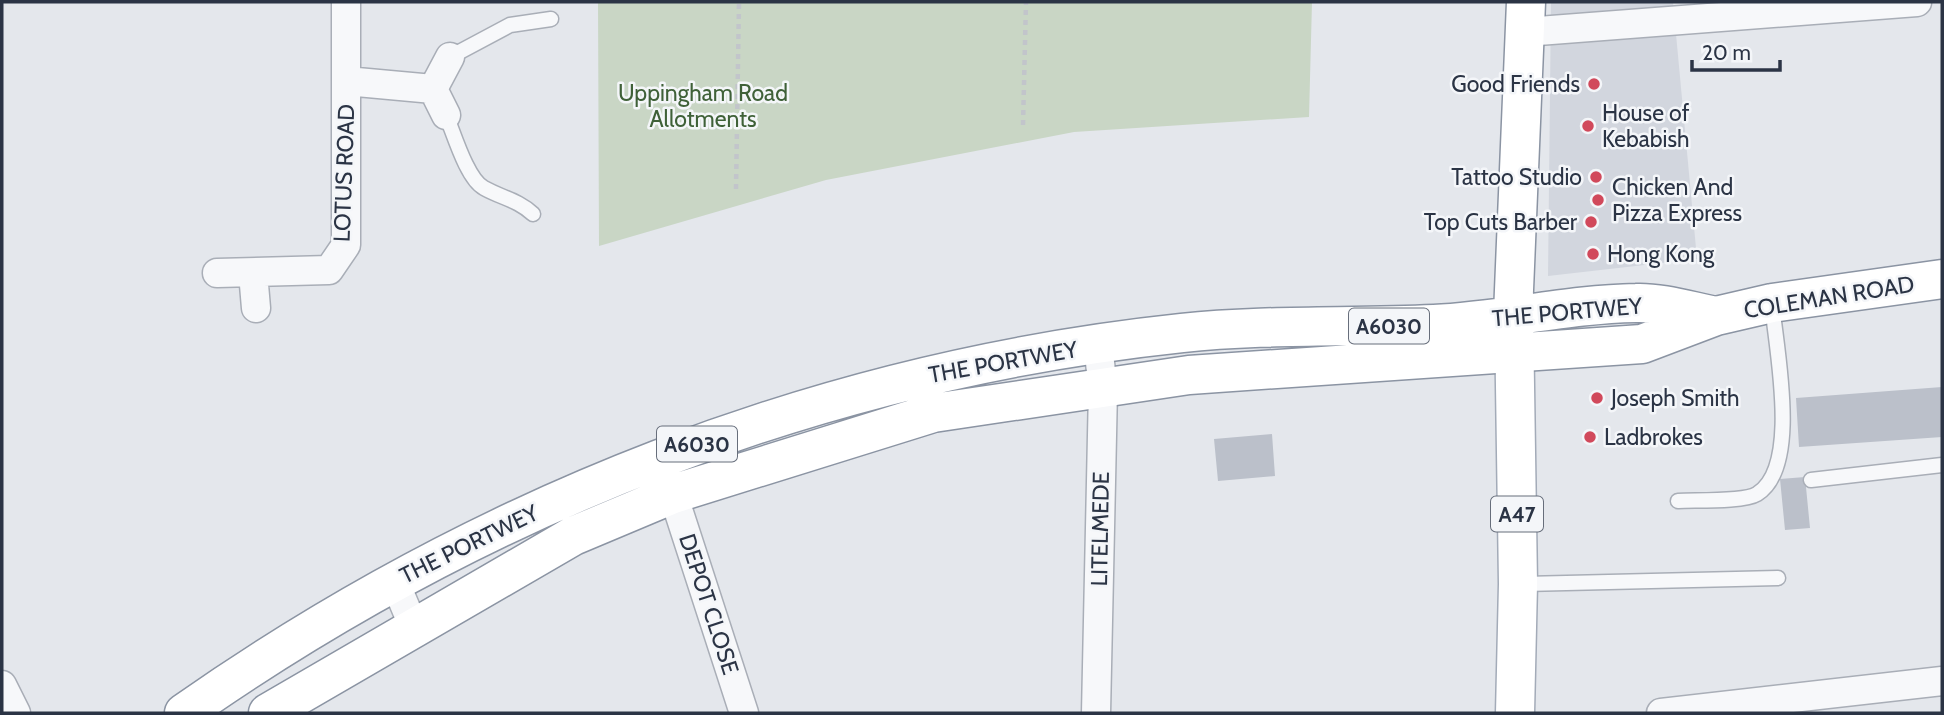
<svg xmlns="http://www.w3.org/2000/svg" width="1944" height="715" font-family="Cabin,sans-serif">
	<rect width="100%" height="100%" fill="#e4e7ec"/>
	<path fill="#d2d6de" d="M1551,2h122l24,257 -149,17z"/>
	<path fill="#c9d6c5" d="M598,2h714l-3,115 -235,15 -248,48 -227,66z"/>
	<path fill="#bbc0ca" d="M1942,387v50l-143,10 -3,-49z
		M1272,434l3,42 -57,5 -4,-42z
		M1805,477l5,51 -25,2 -5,-51z"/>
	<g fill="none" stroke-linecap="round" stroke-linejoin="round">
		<defs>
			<path id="service" d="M450,57l60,-32 41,-6
				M446,115c8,19 21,64 38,73 18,10 34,12 49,26
				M1811,480l131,-15
				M1678,501c17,-1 66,1 79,-7 44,-27 19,-145 15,-190
				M1520,584l258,-6"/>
			<path id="minor" d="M1525,32l392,-30
				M346,81l87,8
				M446,115l-13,-26 17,-32
				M217,273l112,-3 17,-25v-243
				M253,273l3,35
				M673,494l71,219
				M394,580l21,50
				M2,685l14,28
				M1096,713l7,-324 -5,-44
				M1661,713l281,-32"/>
			<path id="primary" d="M1514,320l4,264 -3,129"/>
			<path id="trunk" d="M1513,314l13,-312
				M184,713c297,-208 637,-342 998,-380 83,-9 168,-5 252,-9 67,-3 134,-20 202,-21 25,-1 54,8 80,13
				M268,713l305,-177 100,-42 260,-81 256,-38 453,-31 74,-28 56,-13 170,-24"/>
		</defs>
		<use href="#service" stroke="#a9aeb7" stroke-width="17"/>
		<use href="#minor" stroke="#a9aeb7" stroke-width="31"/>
		<use href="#primary" stroke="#a3abb8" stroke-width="41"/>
		<use href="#trunk" stroke="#8b94a3" stroke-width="41"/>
		<path stroke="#c2c5cb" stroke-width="4.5" stroke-dasharray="5 5" stroke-linecap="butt" d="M1023,125l3,-123
			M736,189l3,-187"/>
		<use href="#service" stroke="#f7f8fa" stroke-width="14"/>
		<use href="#minor" stroke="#f7f8fa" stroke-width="28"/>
		<use href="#primary" stroke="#fff" stroke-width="38"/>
		<use href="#trunk" stroke="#fff" stroke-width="38"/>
	</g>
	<g fill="#d1495b" stroke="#f4f6f9" stroke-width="2.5">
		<circle cx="1594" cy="84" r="7"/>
		<circle cx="1588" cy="126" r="7"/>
		<circle cx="1596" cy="177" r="7"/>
		<circle cx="1598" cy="200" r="7"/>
		<circle cx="1591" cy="222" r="7"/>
		<circle cx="1593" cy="254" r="7"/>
		<circle cx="1597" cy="398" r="7"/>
		<circle cx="1590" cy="437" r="7"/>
	</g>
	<g text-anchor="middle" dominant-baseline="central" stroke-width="5" stroke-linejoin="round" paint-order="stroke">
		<g fill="#f4f6f9" stroke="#676e7b" stroke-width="2">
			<rect x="1349" y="308.5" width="80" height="35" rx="5"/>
			<rect x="657" y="426.5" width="80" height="35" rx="5"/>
			<rect x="1491" y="496.5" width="52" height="35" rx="5"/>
		</g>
		<g font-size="21" font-weight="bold" fill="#2b3445">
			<text x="1389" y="326">A6030</text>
			<text x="697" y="444">A6030</text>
			<text x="1517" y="514">A47</text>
		</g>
		<g font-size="23" fill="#2b3445" stroke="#f4f6f9" text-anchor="start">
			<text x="1580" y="84" text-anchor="end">Good Friends</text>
			<text x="1602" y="113">House of<tspan x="1602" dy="26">Kebabish</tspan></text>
			<text x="1582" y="177" text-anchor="end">Tattoo Studio</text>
			<text x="1612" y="187">Chicken And<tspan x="1612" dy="26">Pizza Express</tspan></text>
			<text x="1577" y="222" text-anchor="end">Top Cuts Barber</text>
			<text x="1607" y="254">Hong Kong</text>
			<text x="1611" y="398">Joseph Smith</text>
			<text x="1604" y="437">Ladbrokes</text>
		</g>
		<g font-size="23" fill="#3f6138" stroke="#f4f6f9">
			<text x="703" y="93">Uppingham Road<tspan x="703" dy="26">Allotments</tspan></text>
		</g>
		<g font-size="23" fill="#2b3445" stroke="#f4f6f9">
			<text transform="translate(344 173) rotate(-88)">LOTUS ROAD</text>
			<text transform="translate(1829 297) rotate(-9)">COLEMAN ROAD</text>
			<text transform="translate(1567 312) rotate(-5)">THE PORTWEY</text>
			<text transform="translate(1003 362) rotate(-10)">THE PORTWEY</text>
			<text transform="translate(1100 529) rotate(-89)">LITELMEDE</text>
			<text transform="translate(469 544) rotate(-26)">THE PORTWEY</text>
			<text transform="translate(709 604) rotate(72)">DEPOT CLOSE</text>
		</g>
	</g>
	<rect width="1944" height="715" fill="none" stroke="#2b3445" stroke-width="7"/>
	<path d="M1692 60v10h88v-10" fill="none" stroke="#2b3445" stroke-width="3.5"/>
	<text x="1702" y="60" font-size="21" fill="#2b3445" stroke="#f4f6f9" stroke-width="5" paint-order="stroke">20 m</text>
</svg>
